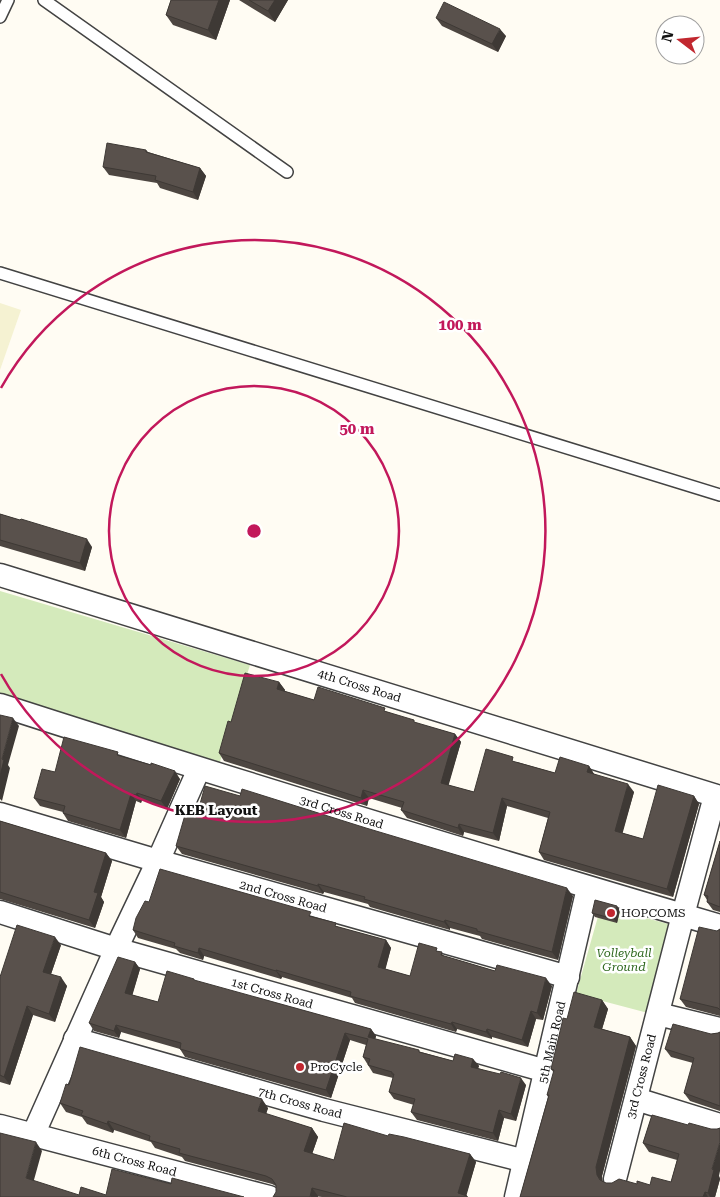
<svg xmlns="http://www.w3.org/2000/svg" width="720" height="1197" font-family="'Roboto Serif',serif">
	<rect width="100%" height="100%" fill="#fffcf3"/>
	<path fill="#f5f2d2" d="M0,303l21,7 -21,60z"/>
	<path fill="#d4eabb" d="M0,591l250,74 -31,100 -219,-67z
		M601,906l71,19 -24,88 -72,-19z"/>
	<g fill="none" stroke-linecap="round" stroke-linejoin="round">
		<defs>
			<path id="lane" d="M44,0l243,172
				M0,17l8,-17
				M0,273l720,222"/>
			<g id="street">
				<path id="s1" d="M0,575l720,222"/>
				<path id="s2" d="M0,705c239,77 479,150 720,221"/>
				<path id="s3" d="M0,814l158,47 410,116"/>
				<path id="s4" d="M0,912l116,37 430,122"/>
				<path d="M658,1014l62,15"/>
				<path id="s5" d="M75,1039l249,71 201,51"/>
				<path d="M636,1099l84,26"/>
				<path id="s6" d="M0,1126l269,71"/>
				<path d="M33,1135l83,-186 42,-88 41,-92"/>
				<path id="s7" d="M615,1179l68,-264 32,-119"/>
				<path id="s8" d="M516,1197l72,-309"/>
			</g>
		</defs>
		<use href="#lane" stroke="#434343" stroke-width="14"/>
		<use href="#street" stroke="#434343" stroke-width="25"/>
		<use href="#lane" stroke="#fff" stroke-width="11"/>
		<use href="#street" stroke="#fff" stroke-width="22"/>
	</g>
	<path fill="#4d4641" d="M171,0h59l-14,40 -43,-15 -7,-10z
		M239,0h49l-13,22z
		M436,18l70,18 -8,16 -56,-26z
		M146,150l2,2 52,16 6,8 -8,24 -38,-12 -3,-5 -48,-8 -6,-8z
		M0,514l20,6 72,27 -7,24 -85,-25z
		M279,682l6,8 -1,1 30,9 74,12 28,11 39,11 6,8 -13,43 26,7 43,-30 38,11 34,-7 5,8 40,18 -12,41 21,6 51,-43 5,8 -26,93 -129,-37 -5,-8 9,-34 -41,-12 -8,35 -35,-9 -1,4 -56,-18 -6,-8 1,-2 -33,-10 -2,8 -143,-45 -5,-8 12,-31z
		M121,756l59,23 -13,30 -25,-9 -1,3 -5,-2 -10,37 -58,-17 -5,-8v-1l-23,-6 -6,-8 21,-26z
		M198,811l375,85 -15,64 -76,-21 -2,-3 -30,-8v2l-80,-23 -2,-3 -44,-12 -1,2 -141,-40 -6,-8z
		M0,821l106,32 6,8 -11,36 3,5 -9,26 -95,-29z
		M720,841v71l-7,-2 -6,-8v-2l-3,-5z
		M149,902l165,15 24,10 48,13 5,8 -6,21 25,7 30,-24 4,4 51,15 57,15 -9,34 -7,-1 -8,28 -36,-10v2l-35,-10 -1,3 -101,-29 -3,-5 -70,-21 -1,2 -77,-23 -1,4 -23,-7 -4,-4 -38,-11 -5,-8z
		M620,910l-3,13 -22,-6 -3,-4z
		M720,929v87l-34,-9 -6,-8 37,-68z
		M61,945l-10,29 16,12 -12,36 -22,-7 -23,70 -10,-3v-105z
		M135,962l5,7 -8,26 26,7 37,-21 176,48 5,7 -1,3 46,13 32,9 20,-2 6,7 -1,2 48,17 -10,36 -12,-3 -6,23 -81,-21 -6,-8 3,-7 -20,-6 -5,-7 4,-14 -20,-5 -10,-16 3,-12 -16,-5 -19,58 -146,-41 -5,-8 -59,-17 -2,6 -25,-7 -5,-8z
		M602,1000l6,9 -6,20 28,8 6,9 -34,130v5l4,2 31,1 13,1 21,-3 6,-22 -28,-8 -6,-9 9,-28 67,61 1,3 -5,18h-195l28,-100 -1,-2 7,-22 -3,-4 16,-50z
		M720,1032v79l-30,-10 -6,-8 9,-30 -22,-6 -6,-8 46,-15 7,-1z
		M69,1085l199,23 -2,6 46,14 6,9 -6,17 22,6 54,-24 82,18 6,8 -10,33 2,2h-146l-46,-5v-6l-4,-2 -87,-23 -3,-4 -27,-9 -4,-6 -37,-12 -1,3 -26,-9 -5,-7 -16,-5 -6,-9z"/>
	<path fill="#3e3935" d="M219,0h11l-14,40 -8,-10z
		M275,0h13l-13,22 -7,-11z
		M500,29l6,7 -8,16 -6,-8z
		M200,168l6,8 -8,24 -5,-8z
		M87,539l5,8 -7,24 -5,-8z
		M279,682l6,8 -2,7 -6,-8z
		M13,718l6,8 -11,39 2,3 -8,33 -2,-2v-23l2,-17z
		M455,734l6,8 -14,49 -6,-8z
		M589,766l5,8 -1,6 -6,-8z
		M175,771l5,8 -13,30 -6,-8z
		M628,784l6,8 -13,47 -6,-8z
		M363,790l6,8 -2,8 -6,-8z
		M137,793l5,7 -1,3 -5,-8z
		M131,794l5,7 -10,37 -6,-8z
		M694,796l5,8 -26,93 -6,-8z
		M502,798l5,8 -8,35 -6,-8z
		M459,824l5,8 -1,4 -5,-8z
		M106,853l6,8 -11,36 3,5 -9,26 -6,-8 5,-28z
		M318,884l6,8 -1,2 -5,-8z
		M567,888l6,8 -15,64 -6,-8z
		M617,906l3,4 -3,13 -3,-4z
		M445,920l5,8v2l-6,-8z
		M55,937l6,8 -12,35 -6,-8z
		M386,940l5,8 -7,27 -6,-8z
		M199,948l5,8 -1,4 -5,-7z
		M135,962l5,7 -9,31 -6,-7z
		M276,970l6,7 -1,2 -5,-8z
		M61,977l6,9 -12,36 -6,-8z
		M546,978l6,8 -9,34 -6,-7z
		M602,1000l6,9 -8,27 -6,-9z
		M27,1006l6,9 -23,70 -6,-8z
		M531,1011l5,8 -8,28 -6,-7z
		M452,1022l5,7 -1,3 -5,-8z
		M116,1025l5,7 -2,6 -5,-7z
		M371,1029l5,7 -2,9 -6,-8z
		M487,1029l5,8v2l-6,-7z
		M345,1033l5,7 -19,58 -5,-8z
		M630,1037l6,9 -34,130 1,7 -6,-8 -1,-8z
		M473,1059l6,7 -3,8 -5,-7z
		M521,1078l5,7 -10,36 -5,-7z
		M262,1099l6,9 -4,12 -6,-9z
		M499,1110l5,8 -6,23 -5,-8z
		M108,1121l6,9 -1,3 -6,-9z
		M312,1128l6,9 -8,23 -6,-9z
		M36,1142l6,9 -10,36 -6,-9z
		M720,1142v29l-1,5 1,3 -5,18h-5l-2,-4 4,-24z
		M470,1154l6,8 -10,35 -8,-4z
		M312,1188l6,8v1h-8z
		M705,1192l3,5h-5z"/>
	<path fill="#59514c" stroke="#3e3935" d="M171,0h48l-11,30 -42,-15z
		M249,0h26l-7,11z
		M444,2l56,27 -8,15 -56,-26z
		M107,143l39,7v2l54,16 -7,24 -38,-12 1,-4 -53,-9z
		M0,514l20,6 1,-1 66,20 -7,24 -80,-23z
		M245,673l34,9 -2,7 37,11 4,-13 67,21 -1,3 30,9v2l41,12 -14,49 33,9 12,-43 27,8 -1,4 43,12 5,-16 29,9 -2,6 41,12 -13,47 28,8 15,-54 36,11 -27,93 -128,-37 11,-40 -48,-14 -9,35 -34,-9 -1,4 -57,-18 3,-8 -41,-12 -2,8 -142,-45 9,-32 3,1z
		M0,715l13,3 -11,41 2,1 -4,16z
		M64,737l54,15 -1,3 34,10v-2l24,8 -14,30 -24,-8 -1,2 -5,-1 -11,36 -57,-17 2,-7 -31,-8 8,-29 13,3z
		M205,786l35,10 2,-7 124,39 201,60 -15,64 -75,-21v-2l-32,-9 -1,2 -80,-23 1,-2 -47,-13v2l-142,-40 11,-38 11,3z
		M0,821l106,32 -12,39 4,1 -9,27 -89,-28z
		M720,841v66l-13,-5 1,-6 -4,-1z
		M160,869l151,43 -2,4 27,7 -1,3 51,14 -8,27 32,9 9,-33 18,5 -1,3 6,1 -1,3 54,16 2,-6 49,13 -9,35 -6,-2 -9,29 -35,-11 -1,3 -34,-10 -1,2 -101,-28 1,-4 -75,-22v1l-77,-23 -1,5 -24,-7 1,-3 -42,-13 3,-12 9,-17 4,1z
		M595,900l22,6 -3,13 -22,-6z
		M17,925l38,12 -12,35 18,5 -12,37 -22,-8 -23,71 -4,-2v-98z
		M699,927l18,4 3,-2v81l-2,-2 -38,-9z
		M118,957l17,5 -10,31 33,9 9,-31 27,8v1l177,49 -3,8 51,13v2l34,9 2,-7 18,5 -2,8 29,7 1,-2 20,6 -10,36 -12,-4 -6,23 -82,-21 4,-13 -26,-7 5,-18h-2v-2l-24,-7 2,-6 -7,-2 5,-18 -23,-6 -19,57 -146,-41 1,-6 -65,-18 -2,6 -25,-8z
		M574,992l28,8 -8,27 36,10 -34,130 1,8 3,5 6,3h6l7,-4 18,5v-3l13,4 2,-8 19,5 8,-28 -36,-11 9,-28 36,10 1,-2 22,6h6l3,-1v14l-8,27 2,1 -6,23 -3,-1 -2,5h-183l29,-102h-2l7,-25 -3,-1 11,-46 1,-5 4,1z
		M673,1024l38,10 7,-1 2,-1v74l-36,-13 10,-35 -29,-9z
		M80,1047l182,52 -4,12 54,17 -8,23 30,9 10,-37 44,13 1,-2 15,3 66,17 -12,39 9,3v1h-120l-35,-9 -2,9h-37l3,-5v-7l-4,-6 -6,-3 -87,-23 1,-4 -31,-9 1,-4 -42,-15 -1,3 -26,-9 2,-4 -23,-8 6,-19 3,1z
		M0,1133l36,9 -10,36 53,17 2,-8 25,8 6,-26 59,15 1,-6 72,19h-244z"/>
	<g fill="none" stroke="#c2185b" stroke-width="2.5">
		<circle cx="254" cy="531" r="145"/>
		<path d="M1 388A291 291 0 1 1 1 674"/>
	</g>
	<g fill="#c1272f" stroke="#fff" stroke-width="2">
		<circle cx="611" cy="913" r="5"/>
		<circle cx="300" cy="1067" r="5"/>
	</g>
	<g text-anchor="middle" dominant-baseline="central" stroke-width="5" stroke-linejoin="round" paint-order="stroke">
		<g font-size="12" fill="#101010" stroke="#fff">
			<text stroke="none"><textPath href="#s1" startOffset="376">4th Cross Road</textPath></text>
			<text stroke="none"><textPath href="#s2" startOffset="358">3rd Cross Road</textPath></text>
			<text stroke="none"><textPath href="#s3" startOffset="295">2nd Cross Road</textPath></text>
			<text stroke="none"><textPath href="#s4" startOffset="284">1st Cross Road</textPath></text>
			<text stroke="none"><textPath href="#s8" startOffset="159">5th Main Road</textPath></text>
			<text stroke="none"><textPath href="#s7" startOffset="106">3rd Cross Road</textPath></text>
			<text stroke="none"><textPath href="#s5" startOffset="234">7th Cross Road</textPath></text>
			<text stroke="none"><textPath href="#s6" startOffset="139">6th Cross Road</textPath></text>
		</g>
		<g font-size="12" fill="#101010" stroke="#fff" text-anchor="start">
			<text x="621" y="913">HOPCOMS</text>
			<text x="310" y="1067">ProCycle</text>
		</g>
		<g font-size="12" font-style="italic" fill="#2f681f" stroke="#fff">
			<text x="624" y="953">Volleyball<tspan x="624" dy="14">Ground</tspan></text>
		</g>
		<g font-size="14" font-weight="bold" fill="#101010" stroke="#fff">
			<text x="216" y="810">KEB Layout</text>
		</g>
	</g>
	<circle cx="254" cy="531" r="8" fill="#c2185b" stroke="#fff" stroke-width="2.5"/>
	<g font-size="15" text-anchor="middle" font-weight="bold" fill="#c2185b" stroke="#fff" stroke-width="5" stroke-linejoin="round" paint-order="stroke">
		<text x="460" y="330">100 m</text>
		<text x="357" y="434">50 m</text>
	</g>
	<g transform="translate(680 40) rotate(286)"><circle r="24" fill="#ffffff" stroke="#9f9f9f"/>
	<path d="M0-4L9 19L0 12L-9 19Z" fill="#c1272f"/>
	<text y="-8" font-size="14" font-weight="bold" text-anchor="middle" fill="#101010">N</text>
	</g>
</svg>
